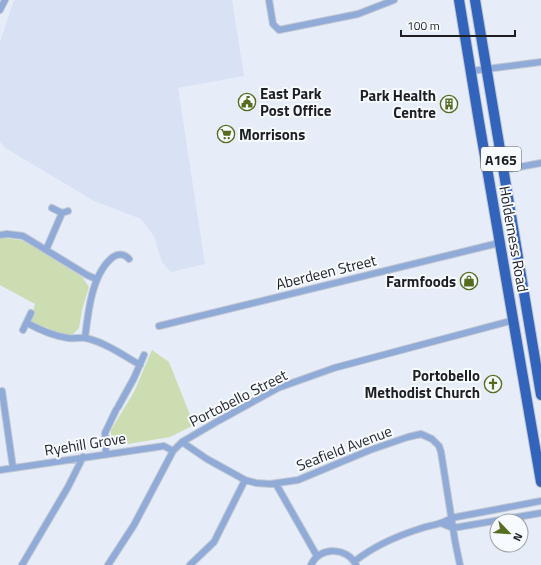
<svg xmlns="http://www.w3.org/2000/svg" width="541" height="565" font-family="'Titillium Web',sans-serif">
	<rect width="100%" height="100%" fill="#e6edf8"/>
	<path fill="#d8e2f4" d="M14,0h218l12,76 -66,12 27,176 -34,8 -9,-10 -8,-26 -13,-17 -47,-18 -87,-52 -7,-7v-100z"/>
	<path fill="#cbddb1" d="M4,238l16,2 7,2 55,35 7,10 -7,23 -3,18 -6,6 -7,2 -6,-1 -14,-8 -5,1 -10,-8 4,-16 -35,-19v-46z
		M152,350l17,12 25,63 -24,12 -54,9 -5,-5v-11l23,-38z"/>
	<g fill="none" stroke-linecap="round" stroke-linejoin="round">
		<defs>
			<path id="minor" d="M269,0l4,24 6,6 79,-16 36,-14
				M0,10l5,-10
				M471,71l70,-9
				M503,170l38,-7
				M52,208l10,5
				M0,235l7,-1 16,2 64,39 9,4
				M46,250l16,-37 6,-2
				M27,323c13,7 26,13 41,15 6,1 13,-1 18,0 20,5 37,17 54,27
				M159,326l340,-83
				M23,330l8,-17
				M85,338c3,-26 7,-65 28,-81 6,-4 12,-3 16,2
				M2,391l11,77
				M118,407l16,-29 10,-23
				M182,442l25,17 38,21 11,3 14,1 28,-4 72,-30 38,-13 13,-3 11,5 7,7 2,6 14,89 5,24
				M106,454l-1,-21 11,-23
				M0,470l164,-24 9,5
				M276,484l41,72
				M443,524l10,4 88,-15
				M355,561c18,-14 42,-25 64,-32 13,-5 20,-3 32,-11l90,-17
				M22,565l46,-78 15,-30
				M108,565l26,-40 39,-74 9,-9 36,-21 60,-33 56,-20 180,-48
				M190,565l24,-23 31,-62
				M311,565c8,-19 37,-18 45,0"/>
			<path id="trunk" d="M459,0c26,161 54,322 82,482
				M475,0l66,395"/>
		</defs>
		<use href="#minor" stroke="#c2c8d2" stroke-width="8"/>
		<use href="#trunk" stroke="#c2c8d2" stroke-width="12"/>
		<use href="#minor" stroke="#90abd7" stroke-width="6"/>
		<use href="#trunk" stroke="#3364bb" stroke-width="10"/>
	</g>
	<defs>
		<symbol id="civic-ring" viewBox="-11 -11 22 22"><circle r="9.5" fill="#f7fafe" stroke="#546d1f" stroke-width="1.5"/><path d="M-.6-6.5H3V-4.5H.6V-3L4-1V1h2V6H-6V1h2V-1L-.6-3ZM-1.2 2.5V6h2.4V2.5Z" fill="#546d1f"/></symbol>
		<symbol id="building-ring" viewBox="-11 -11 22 22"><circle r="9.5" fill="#f7fafe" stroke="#546d1f" stroke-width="1.5"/><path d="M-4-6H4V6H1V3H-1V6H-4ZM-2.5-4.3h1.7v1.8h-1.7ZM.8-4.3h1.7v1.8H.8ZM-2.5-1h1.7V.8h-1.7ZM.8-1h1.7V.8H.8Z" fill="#546d1f"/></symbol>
		<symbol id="supermarket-ring" viewBox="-11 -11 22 22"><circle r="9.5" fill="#f7fafe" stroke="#546d1f" stroke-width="1.5"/><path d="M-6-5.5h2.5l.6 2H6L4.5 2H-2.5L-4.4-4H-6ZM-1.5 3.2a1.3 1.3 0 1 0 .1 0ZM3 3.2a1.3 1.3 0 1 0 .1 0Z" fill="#546d1f"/></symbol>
		<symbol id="shop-ring" viewBox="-11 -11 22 22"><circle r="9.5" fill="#f7fafe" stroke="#546d1f" stroke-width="1.5"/><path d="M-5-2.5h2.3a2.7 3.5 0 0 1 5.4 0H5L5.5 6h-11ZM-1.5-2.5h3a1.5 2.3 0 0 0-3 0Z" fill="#546d1f"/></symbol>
		<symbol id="church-ring" viewBox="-11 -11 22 22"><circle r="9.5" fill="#f7fafe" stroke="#546d1f" stroke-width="1.5"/><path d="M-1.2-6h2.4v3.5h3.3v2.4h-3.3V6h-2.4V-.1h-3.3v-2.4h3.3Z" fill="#546d1f"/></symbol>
	</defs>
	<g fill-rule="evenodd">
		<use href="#civic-ring" x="237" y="92" width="20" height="20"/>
		<use href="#building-ring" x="439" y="94" width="20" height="20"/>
		<use href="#supermarket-ring" x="216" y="124" width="20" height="20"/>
		<use href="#shop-ring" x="459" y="271" width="20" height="20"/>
		<use href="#church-ring" x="483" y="374" width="20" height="20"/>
	</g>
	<g text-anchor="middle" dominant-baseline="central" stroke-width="4" stroke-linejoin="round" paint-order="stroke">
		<rect fill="#f7fafe" stroke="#5e6165" stroke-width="1" x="481" y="147" width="40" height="24" rx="3"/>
		<g font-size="14" font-weight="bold" fill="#1d1f23">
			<text x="501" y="159">A165</text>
		</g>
		<g font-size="15" font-weight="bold" fill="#1d1f23" stroke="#f7fafe" text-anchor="end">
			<text x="260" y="93" text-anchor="start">East Park<tspan x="260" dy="17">Post Office</tspan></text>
			<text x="436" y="95">Park Health<tspan x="436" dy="17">Centre</tspan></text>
			<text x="239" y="134" text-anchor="start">Morrisons</text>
			<text x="456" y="281">Farmfoods</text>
			<text x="480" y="375">Portobello<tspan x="480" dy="17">Methodist Church</tspan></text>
		</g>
		<g font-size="15" fill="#1d1f23" stroke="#f7fafe">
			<text transform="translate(514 239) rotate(80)">Holderness Road</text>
			<text transform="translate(326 272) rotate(-14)">Aberdeen Street</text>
			<text transform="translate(238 398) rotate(-27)">Portobello Street</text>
			<text transform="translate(85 444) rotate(-9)">Ryehill Grove</text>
			<text transform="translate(344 448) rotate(-21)">Seafield Avenue</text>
		</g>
	</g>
	<g transform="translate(509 533) rotate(115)"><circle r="19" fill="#f7fafe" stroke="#a0a2a6"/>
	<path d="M0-3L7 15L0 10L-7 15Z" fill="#546d1f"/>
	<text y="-6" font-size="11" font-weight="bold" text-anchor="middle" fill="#1d1f23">N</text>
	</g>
	<path d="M401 30v6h114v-6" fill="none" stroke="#1d1f23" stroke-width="2"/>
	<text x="407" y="30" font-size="12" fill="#1d1f23" stroke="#f7fafe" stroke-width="3" paint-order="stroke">100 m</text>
</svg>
